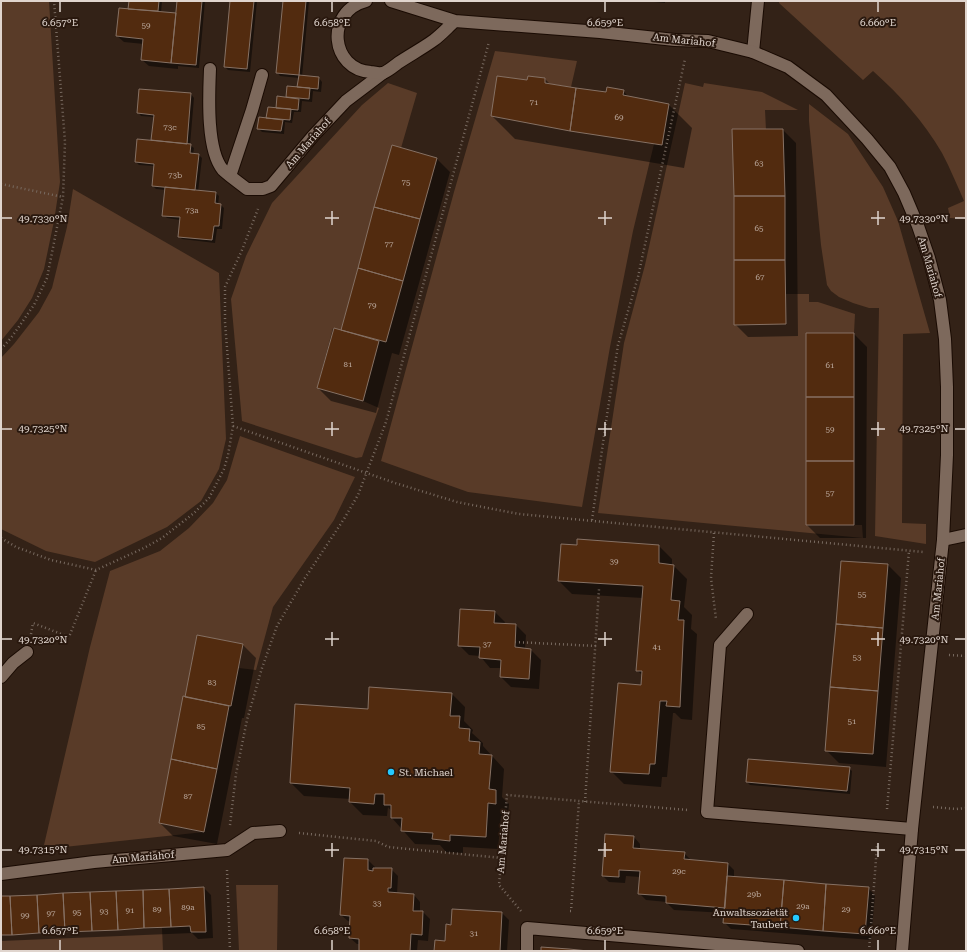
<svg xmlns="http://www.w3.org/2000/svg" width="967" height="952" font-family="'Roboto Serif',serif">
	<rect width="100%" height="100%" fill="#332217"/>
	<path fill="#593b28" d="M1,1h48l11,181 -6,39 -10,48 -12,29 -14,22 -17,21z
		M779,1h187v218l-16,-1 -2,-10 16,-7c-7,-16 -14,-33 -22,-48 -18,-31 -42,-58 -69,-82l-10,9 -84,-77z
		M495,51l82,10 -6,26 -26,-4v-5l-17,-2 -1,4 -30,-4 -5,40 162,28 -21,87 -23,116 -28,160 -114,-15 -87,-31 73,-269z
		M388,83l29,10 -16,55 -9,-2 -51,184 -8,-2 -16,60 46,13 16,7 -17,49 -6,1 -114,-37 -11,-122 15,-43 26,-53 90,-98z
		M685,83l18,4 1,-4 58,9 36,18h-33l1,20 19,164h24v8h9l37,12 -1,19 -48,1v191h56l1,13 -265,-25 26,-170 21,-78z
		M809,104l39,30 35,53 15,34 32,112 -27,1 -1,189 24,1v20l-51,-8 4,-228h-10l-16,-5 -14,-6 -8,-6 -4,-6 -6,-40 -12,-124z
		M73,189l146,84 7,166 -7,30 -18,32 -34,26 -72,35 -49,-11 -45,-22v-171l13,-14 25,-32 13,-24 15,-61z
		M240,436l115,41 -21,43 -61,87 -17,63 -17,-2 4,-24 -46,-9 -12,62h-2l-24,126 45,9 -149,16 -1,-3h-10l46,-198 20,-76 50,-20 29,-23 24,-25 14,-23z
		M236,885h42l-1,66h-38z
		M162,928l1,23h-162v-16z"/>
	<path fill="#0007" d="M130,1h32l-1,12 16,1 1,-13h27l-6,67 -21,-2v3l-29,-3 -7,-6 2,-16 -20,-2 -7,-6 12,-26z
		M231,1h26l-7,71 -22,-2 -3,-3z
		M284,1h25l-7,76 17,1 3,4 -1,10 -8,-1 -1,11 -10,-1 -1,11h-7l-2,11 -7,-1 -1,12 -22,-2 -4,-4 28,-30 2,-11 10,1 1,-10 -19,-2 -3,-4z
		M644,1h21v2z
		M545,79l6,6 56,8 16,-2 7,7 39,7 23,23 -8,40 -169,-29 -23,-23 36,-35z
		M140,90l51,4 3,4 -4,47 4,3 -1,7h6l3,3 -4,34 18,1 3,3 -1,9h3l3,3 -2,21h-5l-2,14 -33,-4 -3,-3 1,-16 -13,-2 -3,-3 2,-25 -10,-1 -3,-3 2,-20 -16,-1 -3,-3 16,-21 3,-24 -14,-1 -3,-4z
		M783,130l13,13 2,193 -50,1 -13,-13z
		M392,146l45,13 13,13 -51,183 -7,-2 -16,60 -45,-12 -13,-13 23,-57z
		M854,334l13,13 -1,191h-46l-13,-13z
		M659,546l13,13v6l2,1 13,13 -3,28 8,8 -1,14 6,5 -5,86 -11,-1 -6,-6h-2l-6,64h-5l-1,10 -37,-3 -13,-13 31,-85 1,-10 -6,-6 6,-72 -71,-4 -13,-13z
		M888,565l13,13 -15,189 -47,-4 -13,-13z
		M495,612l10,10 -1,2 12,1 10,10 -1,14 6,1 10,10 -2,29 -28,-2 -10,-10v-9h-11l-10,-12 -11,-1 -10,-10z
		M243,645l13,13 -12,60h-2l-25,126 -44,-8 -13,-13 25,-125z
		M452,694l13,13 -1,14 9,9 -1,3 11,10v3l21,23 -2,28 7,7 -1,12h-7l-3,33 -35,-2v6l-17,-1 -6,-7 -25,-1 -23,-26v-6l-4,-5 -1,9 -24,-1 -13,-13 1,-3 -47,-3 -13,-13 5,-78 73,5z
		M849,768l3,3 -2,23 -100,-9 -3,-3z
		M634,837l6,7v5l44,4 7,7 37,4 6,6v8l134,10 7,7 -4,45 -140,-11 -6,-6v-10l-51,-3 -7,-7v-1l-21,-2 -7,-7 1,-16 -14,-1 -1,7 -16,-1 -6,-6z
		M345,859l23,1 7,7v2h16l7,7 -1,18 17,1 6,7v10h3l7,7 -2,22 -10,-1 -1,11h-57v-7h-3l-7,-6 1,-16 -3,-1 -7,-6z
		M204,888l7,7 2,43 -15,1 -6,-6 -191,8v-44z
		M453,910l49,3 7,7 -2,31h-72l11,-9 6,-16z"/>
	<path fill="#522b0f" stroke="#867164" d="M129,1h30l-1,10 -30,-2z
		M177,1h25l-6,64 -25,-2z
		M230,1h24l-7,68 -23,-2z
		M283,1h23l-7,74 -23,-2z
		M119,8l57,5 -5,50 -30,-3 2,-21 -27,-3z
		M299,75l20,2 -1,12 -21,-2z
		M497,76l30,4 1,-4 17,2v5l31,5 -6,43 -79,-15z
		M287,86l23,2 -1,11 -23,-2z
		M607,87l17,3 -1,5 46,9 -7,41 -92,-14 6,-43 30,4z
		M139,89l52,4 -4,51 -36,-4 3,-25 -17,-2z
		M277,96l22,3 -1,11 -22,-2z
		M268,107l23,2 -1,11 -24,-2z
		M259,117l24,3 -2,11 -24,-2z
		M732,129h51l2,67h-51z
		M137,139l54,5 -1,9 9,1 -4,36 -43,-4 2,-22 -19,-2z
		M392,145l45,13 -17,61 -46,-12z
		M165,187l51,5 -1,11 6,1 -2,22h-5l-2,14 -34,-3 2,-20 -18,-1z
		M734,196h51v64h-51z
		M374,207l46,12 -17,62 -45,-13z
		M734,260h51l1,64 -52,1z
		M358,268l45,13 -17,61 -45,-12z
		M334,328l45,13 -16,60 -46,-13z
		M806,333h48v64h-48z
		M806,397h48v64h-48z
		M806,461h48v64h-48z
		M577,539l82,6v18l15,2 -3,35 9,1 -2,19h6l-4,87 -14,-1 1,-5h-7l-5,63h-5l-1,10 -39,-2 8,-89 23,2 1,-14h-6l7,-85 -85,-5 3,-37 16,1z
		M841,561l47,3 -5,64 -47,-4z
		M460,609l35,2 -1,12 22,1 -1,23 16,2 -2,30 -29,-2 1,-17 -22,-2 1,-11 -22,-1z
		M836,624l47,4 -5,63 -48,-4z
		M197,635l46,9 -12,62 -46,-9z
		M369,687l83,6 -2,23h10l-1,12 11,1 -1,12 11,1 -1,12 13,1 -3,34 7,1v14l-8,-1 -2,34 -36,-2v6l-18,-2 1,-6 -32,-2 1,-13h-11v-13h-7v-11h-9l-1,10 -25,-2 1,-14 -60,-5 5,-79 73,5z
		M830,687l48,4 -5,63 -48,-3z
		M183,696l46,10 -12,63 -46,-10z
		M171,759l46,10 -13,63 -45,-9z
		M748,759l102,8 -3,24 -101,-9z
		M605,834l29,2 -1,12 52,4 -1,7 44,4 -3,45 -59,-5v-7l-28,-2 2,-23 -21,-1v7l-17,-1z
		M344,858l24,1v11l5,1v-3h19l-1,20h-3v4l26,2 -1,17h10l-1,24 -11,-1 -1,17h-51v-12l-10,-1 1,-22 -10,-1z
		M727,876l57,4 -4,47 -57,-4z
		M784,880l42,4 -3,47 -43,-4z
		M826,884l43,3 -4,47 -42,-3z
		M204,887l2,45h-15l-1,-6 -19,1 -2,-38z
		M169,889l2,38 -27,1 -1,-38z
		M143,890l1,38 -26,2 -2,-39z
		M116,891l2,39 -26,1 -2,-39z
		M90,892l2,39 -27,1 -2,-39z
		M63,893l2,39 -26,1 -2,-38z
		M37,895l2,38 -27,2 -2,-39z
		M1,896h9l2,39h-11z
		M452,909l50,3 -2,39h-66l1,-11 10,1 1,-17 5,1z
		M541,947l28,2 19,2h-47z"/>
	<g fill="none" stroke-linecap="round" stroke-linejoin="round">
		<defs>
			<path id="lane" d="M210,69c-1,25 -4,81 13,101 2,2 5,4 7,6
				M262,75l-10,35 -22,66 17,13h16l8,-3 42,-50 33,-35 37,-28"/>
			<path id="street" d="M753,52l5,-51
				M943,540l23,-5
				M747,614l-27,31 -13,167 205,17
				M1,677l12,-14 14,-11
				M1,874l93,-12 133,-12 26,-17 27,-2
				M527,951v-23l271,23"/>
			<path id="secondary" d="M366,1c-42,11 -35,69 5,71 3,0 9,2 12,1 5,-2 11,-7 15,-10 12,-8 25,-15 36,-23 8,-6 14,-13 21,-19
				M391,1l64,20 145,11 75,8 33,1 45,11 35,15 38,28 41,44 23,28 14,26 14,33 11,32 11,42 5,39 2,48v68l-4,85 -31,289 -10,122"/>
		</defs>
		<use href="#lane" stroke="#1a0b03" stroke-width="14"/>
		<use href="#street" stroke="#1a0b03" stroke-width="14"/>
		<use href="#secondary" stroke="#1a0b03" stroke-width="14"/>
		<path stroke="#786a60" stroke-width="2.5" stroke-dasharray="1 3" stroke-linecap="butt" d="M1,184l62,13
			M1,349l10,-11 23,-33 13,-27 16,-81 2,-55 -11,-141
			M233,426l162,57 62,19 62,12 404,38
			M592,520l15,-105 11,-70 20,-68 47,-218
			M714,533l-3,45 5,41
			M1,538l15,9 35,13 45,10 48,-22 18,-10 32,-25 15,-15 15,-29 4,-14 5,-29 -8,-104v-35l17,-37 16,-41
			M31,634l2,-11 36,14 27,-67
			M515,642l81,4
			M949,655l17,1
			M585,802l14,-213
			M933,807l23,2 10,-1
			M887,809l22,-258
			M230,825l6,-51 11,-54 15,-52 15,-42 28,-48 39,-59 14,-24 28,-73 103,-380
			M299,833l77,8 12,6 114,11
			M227,870l3,81
			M521,911l-22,-26 8,-90 181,15
			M570,911h1l8,-110
			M869,951l8,-105"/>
		<use href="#lane" stroke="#7d695c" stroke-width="12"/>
		<use href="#street" stroke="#7d695c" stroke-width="12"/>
		<use href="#secondary" stroke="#7d695c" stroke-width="12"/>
	</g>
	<path fill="none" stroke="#e0d5ce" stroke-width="1.5" d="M60,2v10M332,2v10M605,2v10M878,2v10M332,211v14M605,211v14M878,211v14M2,218h10M325,218h14M598,218h14M871,218h14M955,218h10M332,422v14M605,422v14M878,422v14M2,429h10M325,429h14M598,429h14M871,429h14M955,429h10M332,632v14M605,632v14M878,632v14M2,639h10M325,639h14M598,639h14M871,639h14M955,639h10M332,843v14M605,843v14M878,843v14M2,850h10M325,850h14M598,850h14M871,850h14M955,850h10M60,940v10M332,940v10M605,940v10M878,940v10"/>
	<g fill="#25c9fe" stroke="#29180e" stroke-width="1.5">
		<circle cx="391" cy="772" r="4"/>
		<circle cx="796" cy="918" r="4"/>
	</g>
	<g text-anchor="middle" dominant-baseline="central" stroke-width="4" stroke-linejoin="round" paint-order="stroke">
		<g font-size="8" fill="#bcaa9e">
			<text x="146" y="25">59</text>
			<text x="534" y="102">71</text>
			<text x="619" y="117">69</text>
			<text x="170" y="127">73c</text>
			<text x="759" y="163">63</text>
			<text x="175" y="175">73b</text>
			<text x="406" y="182">75</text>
			<text x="192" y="210">73a</text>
			<text x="759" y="228">65</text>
			<text x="389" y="244">77</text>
			<text x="760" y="277">67</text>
			<text x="372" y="305">79</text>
			<text x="348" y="364">81</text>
			<text x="830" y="365">61</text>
			<text x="830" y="429">59</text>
			<text x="830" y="493">57</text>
			<text x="614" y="561">39</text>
			<text x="862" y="594">55</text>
			<text x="487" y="644">37</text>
			<text x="657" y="647">41</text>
			<text x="857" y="657">53</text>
			<text x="212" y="682">83</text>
			<text x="852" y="721">51</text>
			<text x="201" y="726">85</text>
			<text x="188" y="796">87</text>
			<text x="679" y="871">29c</text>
			<text x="754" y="894">29b</text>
			<text x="377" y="903">33</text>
			<text x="803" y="906">29a</text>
			<text x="188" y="907">89a</text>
			<text x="157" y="909">89</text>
			<text x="846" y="909">29</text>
			<text x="130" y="910">91</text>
			<text x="104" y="911">93</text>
			<text x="77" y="912">95</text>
			<text x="51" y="913">97</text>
			<text x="25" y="915">99</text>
			<text x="474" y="933">31</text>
		</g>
		<g font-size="10" fill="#e0d5ce" stroke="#29180e">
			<text transform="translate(684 40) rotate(6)">Am Mariahof</text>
			<text transform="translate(308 143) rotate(-49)">Am Mariahof</text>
			<text transform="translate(930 267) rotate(74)">Am Mariahof</text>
			<text transform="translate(938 589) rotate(-84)">Am Mariahof</text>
			<text transform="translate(503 842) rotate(-85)">Am Mariahof</text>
			<text transform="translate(143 857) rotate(-5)">Am Mariahof</text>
		</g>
		<g font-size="10" fill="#e0d5ce" stroke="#29180e" text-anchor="start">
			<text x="399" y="772">St. Michael</text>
			<text x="788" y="912" text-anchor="end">Anwaltssozietät<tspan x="788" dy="12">Taubert</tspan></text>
		</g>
	</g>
	<g font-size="10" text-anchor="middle" fill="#e0d5ce" stroke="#29180e" stroke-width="4" stroke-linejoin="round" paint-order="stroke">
		<text x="60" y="26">6.657°E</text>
		<text x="332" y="26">6.658°E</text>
		<text x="605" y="26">6.659°E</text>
		<text x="878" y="26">6.660°E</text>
		<text x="43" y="222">49.7330°N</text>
		<text x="924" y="222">49.7330°N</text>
		<text x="43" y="432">49.7325°N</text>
		<text x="924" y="432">49.7325°N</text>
		<text x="43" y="643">49.7320°N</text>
		<text x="924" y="643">49.7320°N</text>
		<text x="43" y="853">49.7315°N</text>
		<text x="924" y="853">49.7315°N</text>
		<text x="60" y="934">6.657°E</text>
		<text x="332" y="934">6.658°E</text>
		<text x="605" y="934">6.659°E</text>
		<text x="878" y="934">6.660°E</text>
	</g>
	<rect width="967" height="952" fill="none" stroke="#e0d5ce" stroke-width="4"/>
</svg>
